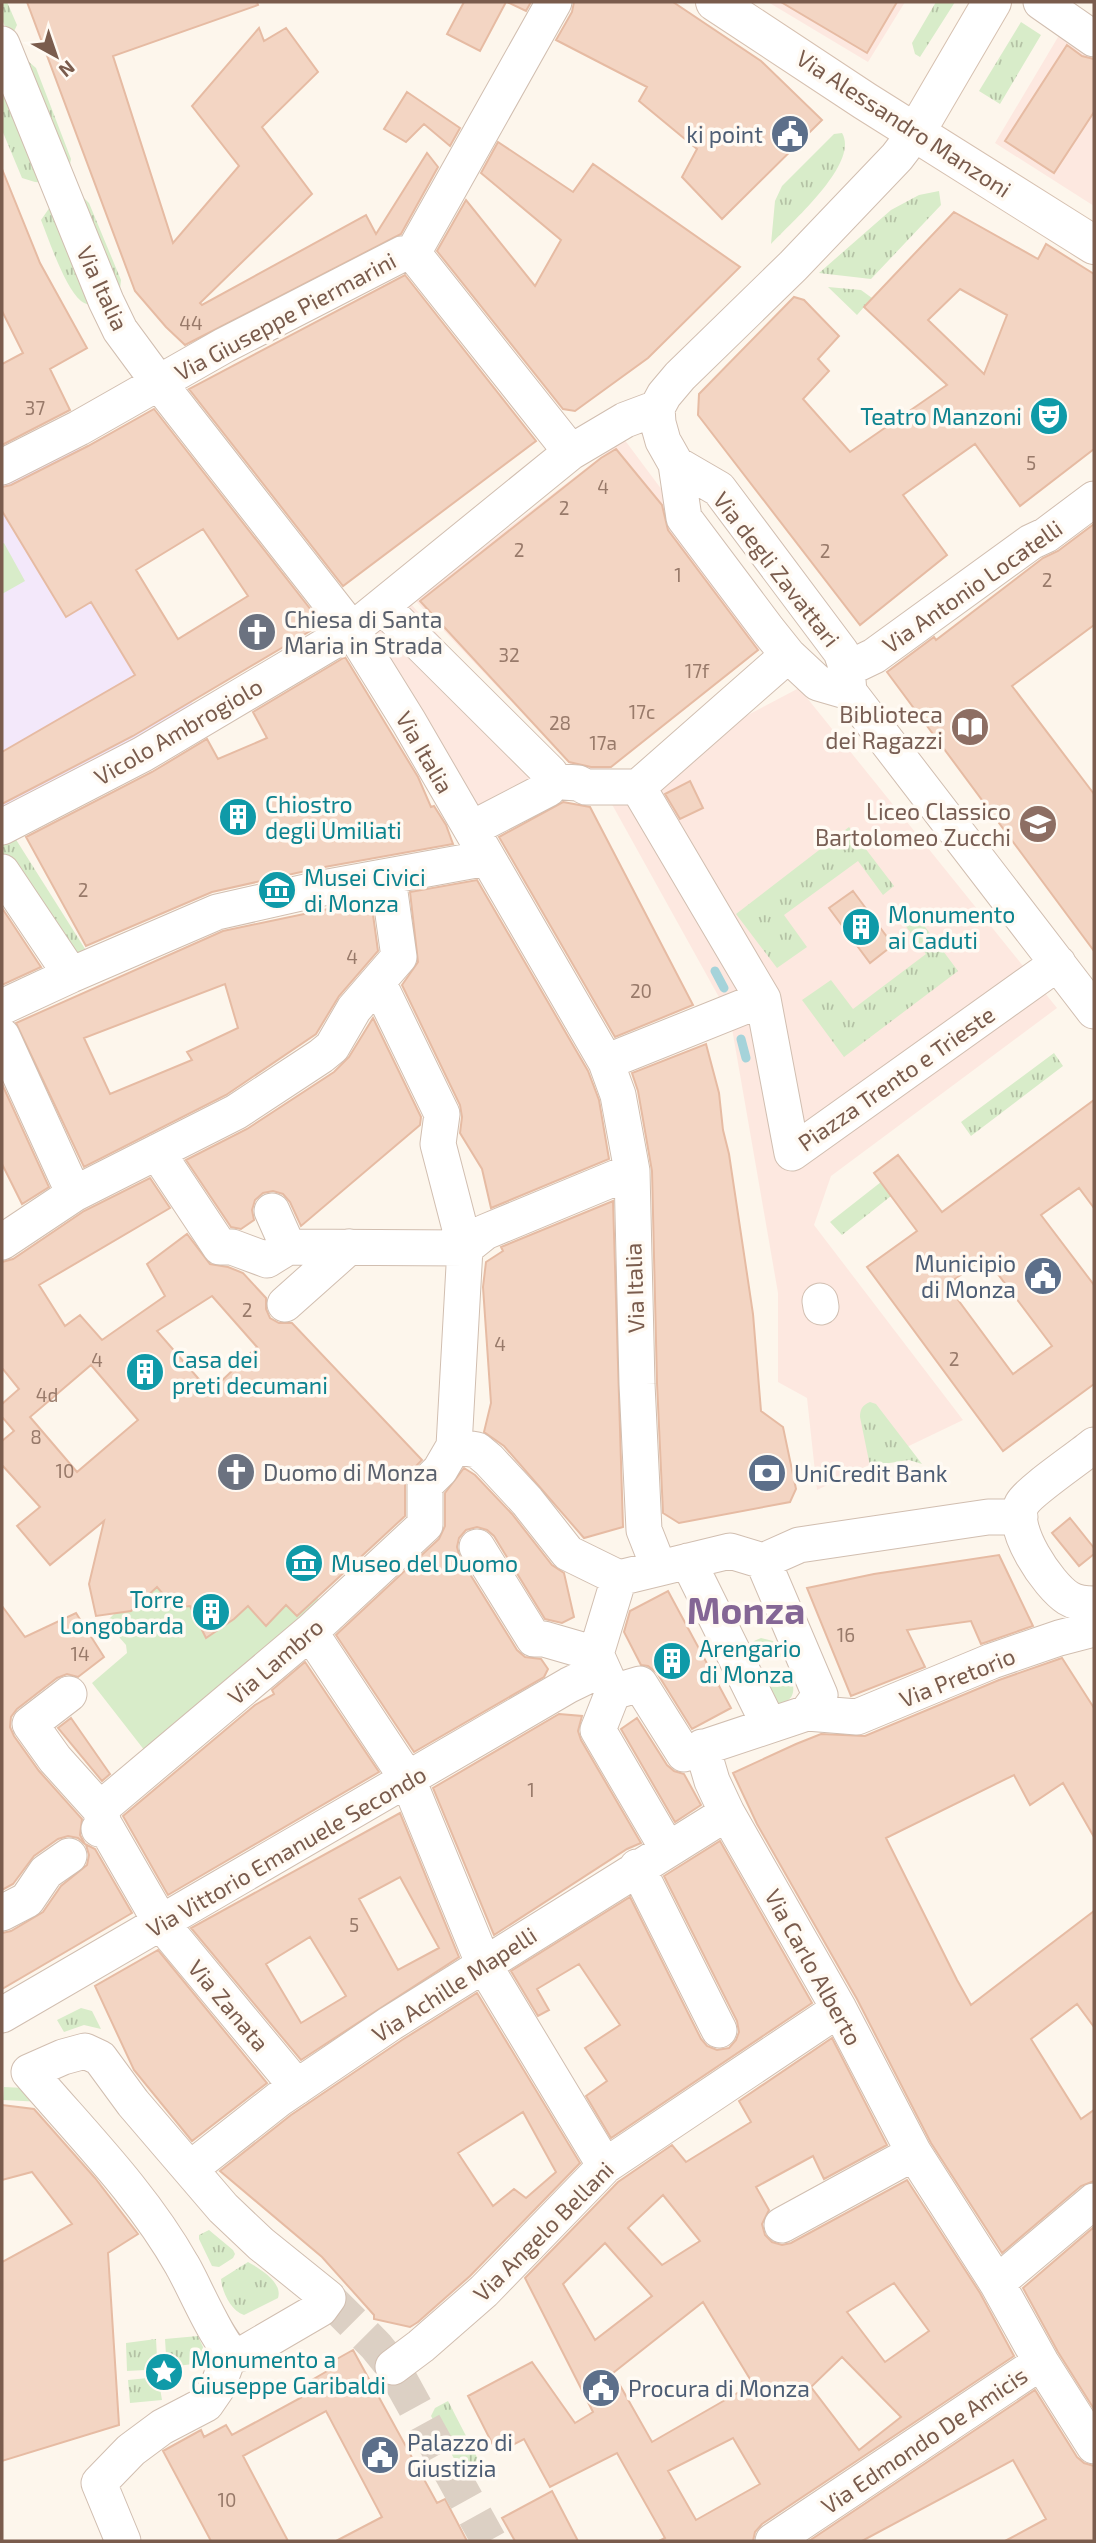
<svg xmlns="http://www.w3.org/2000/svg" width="1096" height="2543" font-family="'Exo 2',sans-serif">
	<defs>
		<pattern id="grass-tufts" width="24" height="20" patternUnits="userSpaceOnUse" patternTransform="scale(1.75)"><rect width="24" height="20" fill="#d8ecc9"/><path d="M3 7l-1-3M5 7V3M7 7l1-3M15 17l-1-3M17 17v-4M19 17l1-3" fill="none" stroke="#b4c2a5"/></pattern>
	</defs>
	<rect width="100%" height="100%" fill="#fdf6ec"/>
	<path fill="#fde8e0" d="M768,2h137l-37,60z
		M1061,32l33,22v152l-99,-63z
		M624,439l149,200 -183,145 38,-6 171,-90 258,320 -226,168 -17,49 149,195 -146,70 -10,-92 -29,-16v-89l-48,-276 -121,-218 -31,-13 -102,31 -109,-178 44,-35 144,164 25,6 -165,-174z"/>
	<path fill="#f3e8fa" d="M73,436l14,24 4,143 44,72 45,8 18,29 -196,101v-342z"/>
	<path fill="url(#grass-tufts)" d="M2,2h5l10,23 -7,15 -8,-21z
		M936,2h19l-35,55 -5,-3 -3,-11z
		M1021,22l20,13 -41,69 -21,-13z
		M20,60l9,2 7,6 35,91 -2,10z
		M2,72l45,111 -12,-1 -13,-4 -20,-48z
		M842,133c18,30 -51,90 -71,111l4,-43 7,-15 52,-52z
		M939,191l2,14 -70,74 -52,-6 72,-63 28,-15z
		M82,196l7,7 32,77 -1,9z
		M50,207l47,98c-6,0 -11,0 -16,-4 -16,-13 -32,-61 -40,-81z
		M828,287l33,3 11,8 -15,17z
		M849,827l45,59 -11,9 -25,-34 -74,54 23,32 -30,21 -41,-54z
		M15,838l72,114 -20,8 -65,-96v-20z
		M914,912l44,59 -114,86 -42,-57 29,-20 22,29 73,-55 -24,-33z
		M1054,1053l9,13 -92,70 -10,-14z
		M881,1182l10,14 -49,39 -12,-13z
		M870,1402l6,2 46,60 -13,-4 -39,6 -10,-49c0,-7 2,-12 10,-15z
		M761,1638l12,3 11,18c-11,-7 -21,-6 -29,5l-8,-13 7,-10z
		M788,1669c7,16 11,34 -14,35l-10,-18 14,1 9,-10z
		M81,2008l11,3 9,18 -17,-4 -20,7 -7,-12z
		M4,2087l20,1 19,14 -40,-2z
		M209,2230l24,20 2,4 -2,4 -14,9 -7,-1 -13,-27v-4z
		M248,2262c13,7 35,21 30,36l-34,17c-13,-4 -22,-23 -23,-36z
		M198,2336l5,11 -2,16 -24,3 -2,-7 -9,-4 -1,-16z
		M156,2339l1,18 -9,5 -2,8 -19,1 -1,-28z
		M148,2378l5,7 7,3 2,12 -32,3 -2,-23z
		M448,2401l32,62 -12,7 -10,-4 -27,-50 4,-8z"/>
	<path fill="#d8ecc9" d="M4,543l21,38 -23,13v-50z
		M157,1587l18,21 15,-2 16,32 28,-19 14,-13 38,-1 8,8 19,-19 15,14 -176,152 -60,-77 35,-30 -1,-8 -20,-23 9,-9 16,-2z"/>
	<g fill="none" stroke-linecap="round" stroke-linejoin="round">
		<path stroke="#a5d3da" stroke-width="9" d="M715,971l9,17
			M741,1039l5,19"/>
	</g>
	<path fill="#f3d5c3" stroke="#e6bba3" stroke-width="2" fill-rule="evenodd" d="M27,2h230l1,3 -145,51 60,187 66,-77 -47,-60 67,-78 5,13 22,-13 32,44 -56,55 50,67 -112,109 2,2 164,-90 10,19 51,-81 11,14 -37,67 -216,111 -19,-18 -31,-36z
		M464,2h42l-26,49 -33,-17z
		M507,2h24l-5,9z
		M574,2h99l88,59 61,59 -100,99 -40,-42 15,-28 -58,-48 8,-14 -91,-47 16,-28z
		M781,2h116l-30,51z
		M1067,45l15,11 12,3v53l-40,61 -49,-32z
		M407,92l53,36 -10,18 -26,-22 -18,18 -22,-13z
		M498,142l75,50 20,-28 147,103 -92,91 -73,53 -12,-2 -126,-158 29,-51 69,86 26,-46 -80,-67z
		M2,169l38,94 47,85 -37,21 20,41 -68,35v-81l21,-11 -21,-42z
		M954,212l84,47 8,-15 48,30v175l-74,57 -45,-62 -72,51 44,60 -87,70 -162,-210 1,-21 95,-97 10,3 35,36 -21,23 11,12 -26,28 47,53 97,-67 -83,-78zM960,289l47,26 -23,59 -56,-54z
		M405,275l131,166 -193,145 -154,-197z
		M154,409l168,215 -189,112 -131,68v-52l133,-77 -44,-73 -25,15 -64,-106v-24l9,-2 77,-39zM203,529l45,67 -70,43 -42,-69z
		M616,449l46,56 6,25 90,120 -147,117h-20l-22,-5 -149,-161 181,-143z
		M1094,524v101l-82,61 82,108v157l-207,-279 47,-35 2,3 107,-82 15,-7z
		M345,657l73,120 13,30 3,-1 12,19 7,19 -134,24 -107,24 -126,54 -60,-109 126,-65 55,-33 11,20 49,-21 -14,-26z
		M690,781l13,27 -23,11 -15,-25z
		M563,802l27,5 103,198 -78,32 -116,-200z
		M477,880l111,191 11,29 10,59 -118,49 -9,-39 -22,-36 2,-16 -2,-12 -58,-120 16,-23 -8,-70z
		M853,891l40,54 -23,18 -41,-55z
		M371,900l7,51 -39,45 -23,38 -90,61 -142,72 -68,-144 207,-92zM225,984l13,44 -51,24 5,8 -82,34 -26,-56z
		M2,908l39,59 -39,18z
		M373,1018l48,99 -1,8 -119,101 -11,-24 -7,-8 -10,-3 -10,2 -8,7 -3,10 2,10 -13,9 -10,-2 -45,-67 61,-31 87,-57 15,-15z
		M706,1044l13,49 4,37 6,24 24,160 8,97 22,16 13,62 -6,13 -111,21 -16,-10 -6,-130 -5,-212 -14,-80 -6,-18z
		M2,1084l47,103 -27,17 -20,-40z
		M1094,1100v108l-15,-20 -38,27 53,70v99l-91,67 -136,-184 50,-36 -43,-58 24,-18 44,57zM985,1257l67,89 -39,28 -66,-89z
		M150,1178l20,30 -131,77 26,41 15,-11 22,25 63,-44 -18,-32 40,-30 23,30 18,3 15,6 23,25v11l4,9 9,5h13l130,137 -11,11 -6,13v32l-108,100 -11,-11 -20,21 -18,-20 -14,13 -28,19 -16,-32 -15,2 -18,-21 -26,24 -35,5 -7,-32 15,-63 -54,44 -33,-39 23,-19 -38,-42v-24l12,-10 -12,-14v-13l17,-15 -17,-21v-106l11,-3 71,-48zM212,1296l45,51 -47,45 -53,-61zM91,1365l47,55 -61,52 -47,-55z
		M613,1201l10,326 -39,11 -80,-92 -20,-14 7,-29 -8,-116 3,-25 17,-11 -2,-4z
		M464,1468l11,7 37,39 40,51 12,8 10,44 -12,6 -17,-4 -51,-83 -7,-6 -10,-3 -11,3 -7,8 -2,9 3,11 57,92 8,7 16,2 7,10 -4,8 -130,75 -78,-117 103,-96 6,-13v-33z
		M1070,1518l24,30v6l-15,12 -27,-33z
		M999,1555l34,71 -52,18 -10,-23 -64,9 18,37 -74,29 -44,-108 67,-14z
		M668,1591l63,117 -39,21 -35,-56 -9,-7 -7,-1 -17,-33 6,-21z
		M2,1606l23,31 51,-24 28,44 -26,20 -11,-3 -10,4 -40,31 -6,8 -1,10 4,9 25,35 43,48 -2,16 5,9 10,5 37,64 -130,76v-56l9,-2 32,-19 18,-26 26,-21 2,-10 -3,-10 -8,-7 -10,-2 -10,3 -24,17 -21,28 -11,6z
		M1062,1658l32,50v129l-31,-54 -33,22 -16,-30 -128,63 71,142 14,25 123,-94v116l-17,-23 -46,35 50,80 13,-9v71l-13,5 -79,67 -71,-110 -74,-144 -100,-175 -24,-51 63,-29 25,-10 44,2 134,-56z
		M305,1662l74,110 -211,123 -45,-79 132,-111 19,-11 -2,-4z
		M559,1714l23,2 -4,15 3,9 60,103 -14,6 -133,86 -61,-147z
		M71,1718l39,56 -8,7 -44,-53z
		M637,1718l30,47 7,6 10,3 17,31 -26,17 -54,-93z
		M400,1813l59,144 -158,103 -110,-132zM400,1877l39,71 -41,22 -39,-71zM310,1937l36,59 -45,27 -35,-59z
		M720,1841l92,162 -201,135 -25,-42 21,-15 -22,-33 35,-23 -41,-61 -42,25 12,21 -11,6 -27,-45 119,-74 71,142 6,7 10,4 12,-2 7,-8 3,-8 -2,-11 -73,-145z
		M158,1950l109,133 -75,58 -58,-71 -39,-84z
		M477,1993l103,170 -110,113 -52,46 -8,5 -36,-8v-4l-52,-58 -102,-86 71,-56 111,-75zM523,2112l33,60 -30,26 -12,-9 -21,17 -35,-53z
		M832,2038l55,107 -63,34 -11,-23 -57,31 13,23 -7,14 3,11 7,7 10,3 9,-2 116,-63 73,113 34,63 -252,168 -7,8 -2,9h-94l6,-3 -48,-85 -67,34 -26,-48 -27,14 -29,-57 64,-34 43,61 18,-11 -68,-134 93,-96 54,-37 14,17 65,-40 -12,-21zM663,2195l37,46 -38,24 -34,-37zM605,2243l47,53 -57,44 -32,-56zM894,2283l35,48 -44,31 -38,-50zM703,2302l50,82 -101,58 -39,-69zM842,2357l59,60 -42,33 -48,-63zM733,2438l27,46 -64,36 -28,-49z
		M2,2105l32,4 61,69 43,56 -30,19 11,172 -117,36v-199l70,-38 -40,-52 -30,8z
		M1094,2227v182l-36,-57 -35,-64z
		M353,2350l84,153 8,-4 22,42h-131l46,-24 -56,-106 -83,45 45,85h-77l-48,-90 38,-21 3,7 22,-12 6,10 83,-45 -5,-9 19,-11 -3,-5z
		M1035,2390l42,67 7,6 10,3v75h-89l41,-22 -33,-59 -151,81h-53z
		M552,2491l26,50h-63l-13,-23z"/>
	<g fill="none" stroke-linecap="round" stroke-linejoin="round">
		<path stroke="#dcd0c4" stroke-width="35" stroke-dasharray="35 18" stroke-linecap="butt" d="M328,2298l48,48 17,21 96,174"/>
		<defs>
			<path id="street" d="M1041,2l53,37
				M2,44l104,257 14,29 39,53 193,247 57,92 197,340 12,33 14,76 5,213 7,146 15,38
				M413,253l141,-251
				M413,253l158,199
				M657,408l1,15 5,18 13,23 43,25 122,163 6,17 2,23 245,319
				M676,464l8,54 84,112 20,25 30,28 31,9
				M2,467l77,-39 146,-83 177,-91 11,-1
				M382,606l168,167 -2,16 -77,40
				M788,655l-150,132 125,212 29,154 266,-190
				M847,669l27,-13 157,-114 15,-7 48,-36
				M549,781l29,2 8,4h52
				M2,827l141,-73 209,-124 219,-178 54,-32 32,-12 7,-13 16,-19 113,-110 104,-109 19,-25
				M2,872l69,103
				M2,1007l69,-32 146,-63 106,-24 164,-30
				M2,1036l72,158
				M606,1062l157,-63
				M157,1152l63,95h12l35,13 21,-13 177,1 20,-16 147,-61
				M272,1211l16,36
				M2,1242l72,-48 162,-82 85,-56 11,-9 22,-38 45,-52 -11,-79
				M820,1301l1,6
				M285,1304l64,-57
				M1094,1445c-14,12 -65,46 -72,59 -13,24 26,81 46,94 8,5 17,6 26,6
				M454,1446l23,4 12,10 38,41 41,52 51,25
				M477,1547l57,92h10l52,15
				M730,1551l33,10 57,134 -13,18 -123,41 -44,-70 -27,8 -17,-38 23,-76z
				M688,1561l81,164
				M763,1561l36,-16 189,-28h32
				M310,1632l98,148 76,185 121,201
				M613,1692l-15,38 69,118
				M69,1694l-39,30 25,35 45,50 4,15 -5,5
				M807,1713l50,4 135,-56 67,-23 35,-9
				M702,1747l10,34 15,32 112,196 75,144 83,130 44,79 53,84
				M100,1809l210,-177 115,-107v-40l15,-15 14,-24 11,-198 -27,-104 4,-30 -64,-132
				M104,1824l57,99 136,164
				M637,1867l82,163
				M2,1913l25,-13 19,-28 23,-16
				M2,2015l567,-330 33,-16
				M85,2051l15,7 33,45 90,105 38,36 67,54 -8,11 -72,42 -12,4c-16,-6 -43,-72 -54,-90 -40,-71 -100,-131 -153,-193l34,-15z
				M190,2169l89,-70 112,-76 336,-210
				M782,2225l132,-72
				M997,2283l97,-82
				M393,2367l28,-21 63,-55 121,-125 234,-157
				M123,2541l-24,-58 32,-33 31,-23 44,-23 11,-16 13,-35
				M773,2541l268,-179"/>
			<path id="secondary" d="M715,2l150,99 229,144
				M916,132l76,-130"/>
		</defs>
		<use href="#street" stroke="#d1beb0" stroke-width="37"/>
		<use href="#secondary" stroke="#d6c0b0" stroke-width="40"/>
		<use href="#street" stroke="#fff" stroke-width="35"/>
		<use href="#secondary" stroke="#fff" stroke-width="38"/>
	</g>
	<defs>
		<symbol id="civic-disc" viewBox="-11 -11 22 22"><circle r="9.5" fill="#5c6f8a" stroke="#fffaf3"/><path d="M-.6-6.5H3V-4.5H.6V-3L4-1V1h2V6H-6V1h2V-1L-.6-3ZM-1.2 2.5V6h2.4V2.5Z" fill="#fff"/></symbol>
		<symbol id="theatre-disc" viewBox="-11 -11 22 22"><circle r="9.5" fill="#0f9aa8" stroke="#fffaf3"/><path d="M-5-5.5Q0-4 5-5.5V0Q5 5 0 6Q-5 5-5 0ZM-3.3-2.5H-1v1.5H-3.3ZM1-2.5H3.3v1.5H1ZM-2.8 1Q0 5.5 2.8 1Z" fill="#fff"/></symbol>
		<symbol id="church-disc" viewBox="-11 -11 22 22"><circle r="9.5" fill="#6b7280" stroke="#fffaf3"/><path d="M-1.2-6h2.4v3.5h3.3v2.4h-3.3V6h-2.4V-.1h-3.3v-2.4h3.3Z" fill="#fff"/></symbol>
		<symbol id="library-disc" viewBox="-11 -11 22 22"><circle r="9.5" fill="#8d6e63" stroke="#fffaf3"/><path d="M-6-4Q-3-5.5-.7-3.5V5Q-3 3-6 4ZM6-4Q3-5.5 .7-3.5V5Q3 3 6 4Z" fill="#fff"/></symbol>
		<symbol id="building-disc" viewBox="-11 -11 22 22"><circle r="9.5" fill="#0f9aa8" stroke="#fffaf3"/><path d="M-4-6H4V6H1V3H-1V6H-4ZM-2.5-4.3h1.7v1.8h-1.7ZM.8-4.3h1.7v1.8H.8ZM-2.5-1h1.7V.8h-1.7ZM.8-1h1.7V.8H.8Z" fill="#fff"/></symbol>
		<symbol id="school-disc" viewBox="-11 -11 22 22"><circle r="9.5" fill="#8d6e63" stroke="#fffaf3"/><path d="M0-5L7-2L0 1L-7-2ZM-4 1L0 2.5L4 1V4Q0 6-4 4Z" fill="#fff"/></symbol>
		<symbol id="museum-disc" viewBox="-11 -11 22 22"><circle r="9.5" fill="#0f9aa8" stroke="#fffaf3"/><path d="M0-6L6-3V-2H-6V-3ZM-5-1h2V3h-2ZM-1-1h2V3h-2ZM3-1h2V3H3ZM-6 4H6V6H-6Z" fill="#fff"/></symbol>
		<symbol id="bank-disc" viewBox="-11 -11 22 22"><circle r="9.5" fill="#5c6f8a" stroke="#fffaf3"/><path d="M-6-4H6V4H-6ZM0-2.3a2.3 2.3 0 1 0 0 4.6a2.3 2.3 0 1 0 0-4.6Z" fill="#fff"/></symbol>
		<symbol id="sight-disc" viewBox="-11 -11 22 22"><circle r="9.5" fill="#0f9aa8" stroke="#fffaf3"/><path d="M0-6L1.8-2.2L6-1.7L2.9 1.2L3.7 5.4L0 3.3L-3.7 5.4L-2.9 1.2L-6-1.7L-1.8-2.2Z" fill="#fff"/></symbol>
	</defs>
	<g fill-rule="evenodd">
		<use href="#civic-disc" x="768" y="112" width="44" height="44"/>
		<use href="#theatre-disc" x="1027" y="394" width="44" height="44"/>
		<use href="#church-disc" x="235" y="610" width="44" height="44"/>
		<use href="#library-disc" x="948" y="705" width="44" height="44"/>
		<use href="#building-disc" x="216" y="795" width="44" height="44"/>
		<use href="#school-disc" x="1016" y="802" width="44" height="44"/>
		<use href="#museum-disc" x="255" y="868" width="44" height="44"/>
		<use href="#building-disc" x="839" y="905" width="44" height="44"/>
		<use href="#civic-disc" x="1021" y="1254" width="44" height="44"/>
		<use href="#building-disc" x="123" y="1350" width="44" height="44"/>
		<use href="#church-disc" x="214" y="1450" width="44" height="44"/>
		<use href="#bank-disc" x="745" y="1451" width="44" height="44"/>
		<use href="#museum-disc" x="282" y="1541" width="44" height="44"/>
		<use href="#building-disc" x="189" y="1590" width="44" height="44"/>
		<use href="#building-disc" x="650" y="1639" width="44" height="44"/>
		<use href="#sight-disc" x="142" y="2350" width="44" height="44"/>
		<use href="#civic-disc" x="579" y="2366" width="44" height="44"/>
		<use href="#civic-disc" x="358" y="2433" width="44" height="44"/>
	</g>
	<g text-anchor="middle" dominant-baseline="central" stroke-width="7" stroke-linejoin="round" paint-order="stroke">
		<g font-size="19" fill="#987a6a">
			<text x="191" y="322">44</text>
			<text x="35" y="407">37</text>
			<text x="1031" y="462">5</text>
			<text x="603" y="486">4</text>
			<text x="564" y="507">2</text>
			<text x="519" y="549">2</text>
			<text x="825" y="550">2</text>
			<text x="678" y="574">1</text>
			<text x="1047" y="579">2</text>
			<text x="509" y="654">32</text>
			<text x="697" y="670">17f</text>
			<text x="642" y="711">17c</text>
			<text x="560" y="722">28</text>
			<text x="603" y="742">17a</text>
			<text x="83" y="889">2</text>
			<text x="352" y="956">4</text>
			<text x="641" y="990">20</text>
			<text x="247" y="1309">2</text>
			<text x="500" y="1343">4</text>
			<text x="954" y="1358">2</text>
			<text x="97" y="1359">4</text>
			<text x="47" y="1394">4d</text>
			<text x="36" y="1436">8</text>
			<text x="65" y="1470">10</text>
			<text x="846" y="1634">16</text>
			<text x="80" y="1653">14</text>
			<text x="531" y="1789">1</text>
			<text x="354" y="1924">5</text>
			<text x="227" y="2499">10</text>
		</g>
		<g font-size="23" fill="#7a5c4d" stroke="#fffaf3">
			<text transform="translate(904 123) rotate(33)">Via Alessandro Manzoni</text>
			<text transform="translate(103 288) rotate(65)">Via Italia</text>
			<text transform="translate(285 316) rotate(-28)">Via Giuseppe Piermarini</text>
			<text transform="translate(777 569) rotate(52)">Via degli Zavattari</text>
			<text transform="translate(972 586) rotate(-35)">Via Antonio Locatelli</text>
			<text transform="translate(178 731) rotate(-30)">Vicolo Ambrogiolo</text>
			<text transform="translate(425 752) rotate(60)">Via Italia</text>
			<text transform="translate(896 1078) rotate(-35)">Piazza Trento e Trieste</text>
			<text transform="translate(634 1288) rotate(-92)">Via Italia</text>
			<text transform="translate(275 1661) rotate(-41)">Via Lambro</text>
			<text transform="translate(957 1677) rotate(-22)">Via Pretorio</text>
			<text transform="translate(286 1851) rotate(-30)">Via Vittorio Emanuele Secondo</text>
			<text transform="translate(814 1967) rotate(61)">Via Carlo Alberto</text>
			<text transform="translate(454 1984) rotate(-33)">Via Achille Mapelli</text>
			<text transform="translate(229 2005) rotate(50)">Via Zanata</text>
			<text transform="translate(543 2231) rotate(-45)">Via Angelo Bellani</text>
			<text transform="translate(924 2440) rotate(-34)">Via Edmondo De Amicis</text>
		</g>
		<g font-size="23" fill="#4e5e75" stroke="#fffaf3" text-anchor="start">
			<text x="763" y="134" text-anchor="end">ki point</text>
			<text x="1016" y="1263" text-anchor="end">Municipio<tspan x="1016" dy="26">di Monza</tspan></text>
			<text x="794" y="1473">UniCredit Bank</text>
			<text x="628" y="2388">Procura di Monza</text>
			<text x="407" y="2442">Palazzo di<tspan x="407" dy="26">Giustizia</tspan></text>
		</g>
		<g font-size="23" fill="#0d838f" stroke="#fffaf3" text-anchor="start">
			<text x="1022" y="416" text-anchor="end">Teatro Manzoni</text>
			<text x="265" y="804">Chiostro<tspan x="265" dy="26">degli Umiliati</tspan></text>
			<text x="304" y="877">Musei Civici<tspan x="304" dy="26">di Monza</tspan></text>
			<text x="888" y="914">Monumento<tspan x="888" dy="26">ai Caduti</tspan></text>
			<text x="172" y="1359">Casa dei<tspan x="172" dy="26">preti decumani</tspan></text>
			<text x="331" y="1563">Museo del Duomo</text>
			<text x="184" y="1599" text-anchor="end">Torre<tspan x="184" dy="26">Longobarda</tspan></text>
			<text x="699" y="1648">Arengario<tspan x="699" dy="26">di Monza</tspan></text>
			<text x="191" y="2359">Monumento a<tspan x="191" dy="26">Giuseppe Garibaldi</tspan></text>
		</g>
		<g font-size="23" fill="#5b616d" stroke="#fffaf3" text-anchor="start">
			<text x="284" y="619">Chiesa di Santa<tspan x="284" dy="26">Maria in Strada</tspan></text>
			<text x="263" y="1472">Duomo di Monza</text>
		</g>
		<g font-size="23" fill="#785e54" stroke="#fffaf3" text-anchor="end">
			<text x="943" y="714">Biblioteca<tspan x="943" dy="26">dei Ragazzi</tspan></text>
			<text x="1011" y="811">Liceo Classico<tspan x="1011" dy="26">Bartolomeo Zucchi</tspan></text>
		</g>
		<g font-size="37" font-weight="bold" fill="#846695" stroke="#fffaf3">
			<text x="746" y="1609">Monza</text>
		</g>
	</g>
	<rect width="1096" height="2543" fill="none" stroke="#7a5c4d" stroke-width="7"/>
	<g transform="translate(56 56) rotate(140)" stroke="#fffaf3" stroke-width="5" paint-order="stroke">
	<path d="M0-5L12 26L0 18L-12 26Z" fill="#7a5c4d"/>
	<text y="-10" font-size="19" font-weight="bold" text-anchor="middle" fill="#7a5c4d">N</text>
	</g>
</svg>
